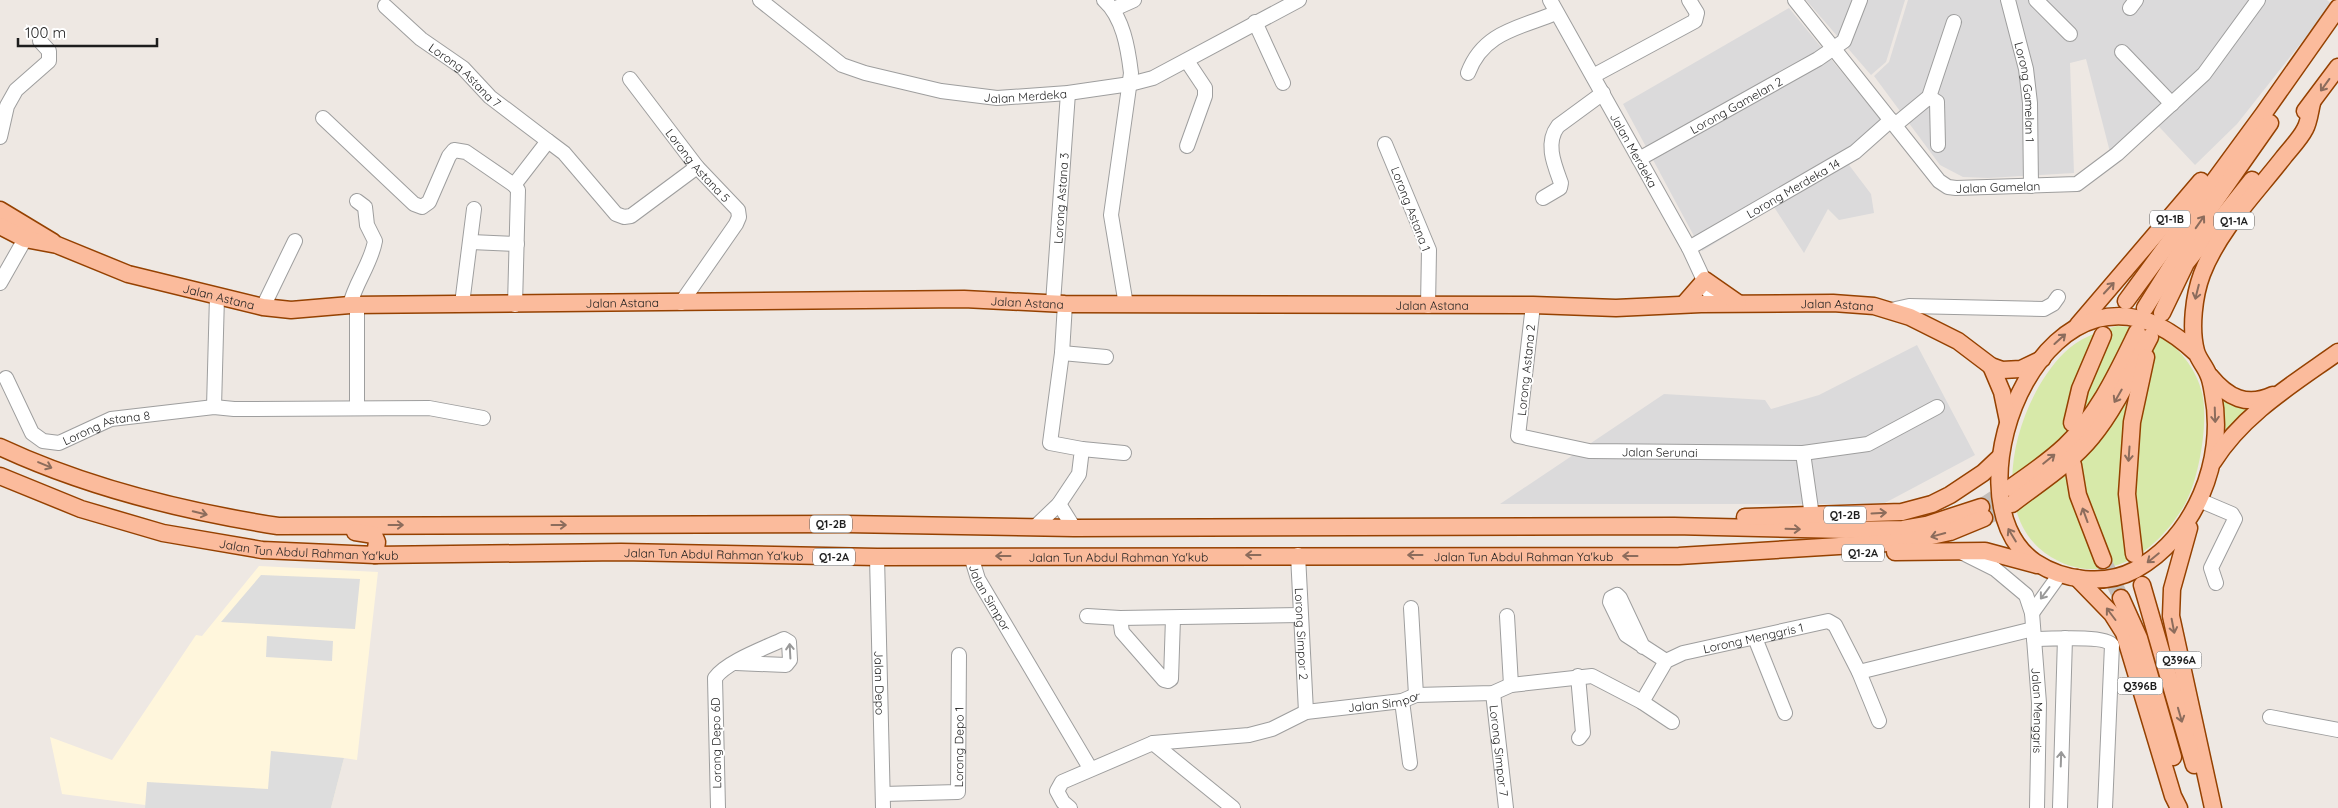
<svg xmlns="http://www.w3.org/2000/svg" width="2338" height="808" font-family="Quicksand,sans-serif">
	<rect width="100%" height="100%" fill="#eee8e3"/>
	<path fill="#dbdadb" d="M1806,0h99l-19,62 -15,13z
		M1908,0h419l5,4 -95,120 -42,41 -46,-49 -39,36 -24,-93 -16,4 4,110 -86,5 -25,-1 -23,-12 -66,-89 15,-14z
		M1789,8l101,123 -41,34 22,29 3,19 -35,7 -11,-11 -24,44 -30,-46 -72,44 -79,-147z
		M1917,345l58,110 -92,49h-383l164,-110 101,6 6,9 48,-14z"/>
	<path fill="#fff6dc" d="M259,566l119,6 -21,188 -13,-2 -13,50h-186v-3l-83,-11 -12,-57 62,23 84,-125 6,1z"/>
	<path fill="#d7e9a9" d="M2117,326c14,1 28,2 40,9 21,10 40,35 45,58 7,28 -3,86 -17,111 -29,51 -85,88 -140,49 -61,-45 -26,-156 19,-200 14,-14 34,-22 53,-27z
		M2222,395l30,12 -29,29 2,-17z"/>
	<path fill="#ddd" d="M261,575l99,4 -5,50 -134,-7z
		M267,636l66,5 -1,20 -66,-4z
		M271,751l73,7 -13,50h-186l2,-26 121,7z"/>
	<g fill="none" stroke-linecap="round" stroke-linejoin="round">
		<path stroke="#c4bfbb" stroke-width="16" stroke-dasharray="16 8" stroke-linecap="butt" d="M1981,507l29,-19
			M1984,518l28,-14
			M2103,560l18,38"/>
		<defs>
			<g id="minor">
				<path id="s1" d="M760,0l82,65 23,8 76,18 56,7 71,-5 62,-9 23,-6 146,-78"/>
				<path d="M1104,0c19,17 24,48 27,73l-20,142 15,90"/>
				<path id="s2" d="M1550,0l139,248 26,56"/>
				<path id="s3" d="M1795,0l144,181 9,6 8,1 121,-4 40,-30 87,-80 54,-74"/>
				<path id="s4" d="M2008,0l18,69 4,34 1,83"/>
				<path d="M2036,0l34,34"/>
				<path id="s5" d="M385,6l36,33 42,29 27,29 58,44"/>
				<path d="M2130,8l6,-8"/>
				<path d="M1114,9l20,-9"/>
				<path d="M1255,22l28,61"/>
				<path d="M2122,52l50,52"/>
				<path d="M1187,61l18,27v8l-18,50"/>
				<path d="M1468,73c15,-41 51,-45 88,-60"/>
				<path d="M1593,76l102,-55 2,-8 -8,-13"/>
				<path id="s6" d="M630,79l67,88 41,43 1,7 -3,7 -55,79"/>
				<path d="M1929,97l8,5 1,43"/>
				<path d="M323,118l91,86 8,3 7,-5 20,-46 5,-6 12,2 48,33"/>
				<path d="M1895,125l34,-28 25,-75"/>
				<path d="M0,137l7,-31 9,-16 33,-29v-10l-9,-10"/>
				<path d="M1385,144l44,106 -1,56"/>
				<path id="s7" d="M1639,159l179,-100 26,-18 16,-41"/>
				<path d="M1543,198l17,-10 1,-5c-7,-19 -16,-40 -3,-57l45,-33"/>
				<path d="M471,242l46,2"/>
				<path id="s8" d="M1689,248l166,-96 36,-32"/>
				<path d="M0,283l25,-44"/>
				<path id="s9" d="M1053,303l15,-210"/>
				<path d="M462,304l12,-95"/>
				<path d="M350,305c5,-22 21,-41 25,-64l-8,-16 -2,-18 -8,-6"/>
				<path d="M515,305l3,-115 -4,-5 34,-44 16,12 52,61 8,3 7,-1 66,-49"/>
				<path id="s10" d="M1533,305l-15,131 71,15 214,2 65,-9 69,-37"/>
				<path d="M357,306v101"/>
				<path d="M263,307l32,-66"/>
				<path d="M1891,310l18,-4 135,3 9,-5 5,-7"/>
				<path d="M1062,353l44,4"/>
				<path id="s11" d="M6,378l26,55 11,8 16,2 52,-24 103,-12 20,2 195,-1 54,10"/>
				<path d="M214,407l3,-111"/>
				<path d="M1082,449l42,4"/>
				<path d="M1803,453l9,63"/>
				<path d="M2199,500l33,14 3,5 -24,49 5,15"/>
				<path d="M1059,504l15,24"/>
				<path d="M1035,527l24,-23 20,-30 3,-25 -32,-6 12,-90 3,-49"/>
				<path id="s12" d="M1961,552l34,17 31,26 6,18 7,90 -2,105"/>
				<path id="s13" d="M1298,555l8,157"/>
				<path id="s14" d="M971,556l7,23 112,189"/>
				<path id="s15" d="M877,557l6,251"/>
				<path d="M1411,608l5,87"/>
				<path d="M2032,613l28,-39"/>
				<path d="M1087,616l33,2 180,-3"/>
				<path d="M1507,616l4,69"/>
				<path d="M1120,618l2,14 42,48 4,1 3,-2 2,-61"/>
				<path d="M1755,638l30,75"/>
				<path d="M2034,639c14,0 71,-4 78,6l-7,163"/>
				<path d="M1643,647l-23,-49 -3,-3 -6,3 -1,4 16,33 40,26"/>
				<path d="M1859,672l174,-43"/>
				<path d="M1578,676l5,57 -4,5"/>
				<path id="s16" d="M1493,693l13,115"/>
				<path d="M1402,701l8,62"/>
				<path id="s17" d="M1642,702l24,-41 17,-8 145,-32 7,4 24,47 20,49"/>
				<path d="M2270,717l68,13"/>
				<path d="M1153,743l80,65"/>
				<path id="s18" d="M883,794l75,-2 1,-137"/>
				<path d="M718,808l-3,-130c11,-16 50,-30 69,-39l5,3 1,18 -4,5 -50,-2"/>
				<path id="s19" d="M1070,808l-7,-6 -6,-11 5,-9 91,-39 96,-8 23,-6 34,-17 96,-11 14,-6 77,-2 18,-8 81,-9 50,26 30,20"/>
				<path d="M2060,808l5,-170"/>
			</g>
			<g id="major">
				<path d="M2305,111l33,-44"/>
				<path d="M0,210l53,32"/>
				<path id="s20" d="M0,226l25,13 32,6 71,29 135,33 28,3 59,-5 614,-6 101,5 468,1 83,3 85,-4 132,-1 41,3 36,11 48,24 33,25 11,4 19,-1 21,-10"/>
				<path d="M2126,301l138,-188 74,-105"/>
				<path d="M1684,304l21,-24 33,23"/>
				<path d="M2145,308l42,-67 83,-118"/>
				<path d="M2162,313l24,-50 66,-83"/>
				<path d="M2078,325l123,-144"/>
				<path d="M2196,353c-144,-136 -257,144 -161,209 29,19 70,24 100,8 60,-33 91,-110 78,-176 -1,-6 -2,-14 -5,-20 -3,-8 -10,-15 -12,-23 -6,-22 -2,-56 6,-77 17,-44 53,-80 81,-116 7,-9 17,-19 22,-29 4,-7 5,-18 7,-26"/>
				<path d="M1991,366l11,26 6,29"/>
				<path d="M2210,376c18,22 37,31 63,19"/>
				<path d="M2072,423l8,-34 23,-54"/>
				<path d="M0,447c88,41 182,64 278,79l568,-2 228,4 600,-2 172,4 57,-1 23,-4 55,-18"/>
				<path d="M2213,462c30,-48 80,-78 125,-110"/>
				<path d="M2073,465l5,30 25,65"/>
				<path id="s21" d="M0,476l81,33 82,24 99,17 113,5 246,-3 256,5 802,-1 225,-14 46,-10 34,-14"/>
				<path d="M2010,488c19,-13 38,-26 55,-42 33,-31 53,-75 72,-114"/>
				<path d="M2012,504c27,-21 58,-40 80,-67 24,-29 40,-66 58,-100"/>
				<path d="M1745,517l157,-5 30,-8 18,-9 33,-22 17,-16"/>
				<path d="M2189,528l-17,61 -1,27 42,192"/>
				<path d="M355,532l19,3 3,7 -2,13"/>
				<path d="M1895,552l90,-1 52,14"/>
				<path d="M2134,554l-7,-60 5,-72 14,-65"/>
				<path d="M2077,578l35,36 12,19 49,163 6,12"/>
				<path d="M2142,585l52,180"/>
				<path d="M2121,598l18,40 34,119"/>
			</g>
		</defs>
		<use href="#minor" stroke="#9e9e9e" stroke-width="16"/>
		<use href="#major" stroke="#954101" stroke-width="19"/>
		<use href="#minor" stroke="#fff" stroke-width="14"/>
		<use href="#major" stroke="#fbbb9c" stroke-width="16"/>
	</g>
	<defs><path id="oneway-shaft" d="M-6 0H5M1.5-3L5.5 0L1.5 3" fill="none" stroke-width="1.6" stroke-linecap="round" stroke-linejoin="round" transform="scale(1.25)"/></defs>
	<g stroke="#8c6c5c">
		<use href="#oneway-shaft" transform="translate(2325 85) rotate(126)"/>
		<use href="#oneway-shaft" transform="translate(2200 222) rotate(-55)"/>
		<use href="#oneway-shaft" transform="translate(2109 288) rotate(-47)"/>
		<use href="#oneway-shaft" transform="translate(2197 292) rotate(104)"/>
		<use href="#oneway-shaft" transform="translate(2060 339) rotate(-42)"/>
		<use href="#oneway-shaft" transform="translate(2118 396) rotate(120)"/>
		<use href="#oneway-shaft" transform="translate(2215 415) rotate(88)"/>
		<use href="#oneway-shaft" transform="translate(2129 454) rotate(94)"/>
		<use href="#oneway-shaft" transform="translate(2049 459) rotate(-39)"/>
		<use href="#oneway-shaft" transform="translate(45 465) rotate(23)"/>
		<use href="#oneway-shaft" transform="translate(200 513) rotate(14)"/>
		<use href="#oneway-shaft" transform="translate(1879 513) rotate(-3)"/>
		<use href="#oneway-shaft" transform="translate(2085 515) rotate(-110)"/>
		<use href="#oneway-shaft" transform="translate(396 525)"/>
		<use href="#oneway-shaft" transform="translate(559 525)"/>
		<use href="#oneway-shaft" transform="translate(1793 529) rotate(2)"/>
		<use href="#oneway-shaft" transform="translate(1938 535) rotate(165)"/>
		<use href="#oneway-shaft" transform="translate(2012 535) rotate(-121)"/>
		<use href="#oneway-shaft" transform="translate(1253 555) rotate(180)"/>
		<use href="#oneway-shaft" transform="translate(1415 555) rotate(-180)"/>
		<use href="#oneway-shaft" transform="translate(1003 556) rotate(180)"/>
		<use href="#oneway-shaft" transform="translate(1630 556) rotate(-180)"/>
		<use href="#oneway-shaft" transform="translate(2153 558) rotate(141)"/>
		<use href="#oneway-shaft" transform="translate(2111 614) rotate(-127)"/>
		<use href="#oneway-shaft" transform="translate(2173 626) rotate(79)"/>
		<use href="#oneway-shaft" transform="translate(2180 715) rotate(74)"/>
	</g>
	<g stroke="#999">
		<use href="#oneway-shaft" transform="translate(2045 593) rotate(127)"/>
		<use href="#oneway-shaft" transform="translate(790 651) rotate(-93)"/>
		<use href="#oneway-shaft" transform="translate(2061 759) rotate(-88)"/>
	</g>
	<g text-anchor="middle" dominant-baseline="central" stroke-width="4" stroke-linejoin="round" paint-order="stroke">
		<g fill="#fff" stroke="#616161" stroke-width="1">
			<rect x="2150" y="210.5" width="40" height="17" rx="4"/>
			<rect x="2214" y="212.5" width="40" height="17" rx="4"/>
			<rect x="1824" y="506.5" width="42" height="17" rx="4"/>
			<rect x="810" y="515.5" width="42" height="17" rx="4"/>
			<rect x="1842" y="544.5" width="42" height="17" rx="4"/>
			<rect x="813" y="548.5" width="42" height="17" rx="4"/>
			<rect x="2156.5" y="651.5" width="45" height="17" rx="4"/>
			<rect x="2117.5" y="677.5" width="45" height="17" rx="4"/>
		</g>
		<g font-size="11" font-weight="bold" fill="#1d1d1d">
			<text x="2170" y="219">Q1-1B</text>
			<text x="2234" y="221">Q1-1A</text>
			<text x="1845" y="515">Q1-2B</text>
			<text x="831" y="524">Q1-2B</text>
			<text x="1863" y="553">Q1-2A</text>
			<text x="834" y="557">Q1-2A</text>
			<text x="2179" y="660">Q396A</text>
			<text x="2140" y="686">Q396B</text>
		</g>
		<g font-size="12" fill="#1d1d1d" stroke="#fff">
			<text stroke="none"><textPath href="#s5" startOffset="106">Lorong Astana 7</textPath></text>
			<text stroke="none"><textPath href="#s4" startOffset="94">Lorong Gamelan 1</textPath></text>
			<text stroke="none"><textPath href="#s1" startOffset="292">Jalan Merdeka</textPath></text>
			<text stroke="none"><textPath href="#s7" startOffset="111">Lorong Gamelan 2</textPath></text>
			<text stroke="none"><textPath href="#s2" startOffset="172">Jalan Merdeka</textPath></text>
			<text stroke="none"><textPath href="#s6" startOffset="110">Lorong Astana 5</textPath></text>
			<text stroke="none"><textPath href="#s3" startOffset="292">Jalan Gamelan</textPath></text>
			<text stroke="none"><textPath href="#s8" startOffset="120">Lorong Merdeka 14</textPath></text>
			<text stroke="none"><textPath href="#s9" startOffset="105">Lorong Astana 3</textPath></text>
			<text transform="translate(1411 209) rotate(69)">Lorong Astana 1</text>
			<text stroke="none"><textPath href="#s20" startOffset="231">Jalan Astana</textPath></text>
			<text stroke="none"><textPath href="#s20" startOffset="1041">Jalan Astana</textPath></text>
			<text stroke="none"><textPath href="#s20" startOffset="636">Jalan Astana</textPath></text>
			<text stroke="none"><textPath href="#s20" startOffset="1851">Jalan Astana</textPath></text>
			<text stroke="none"><textPath href="#s20" startOffset="1446">Jalan Astana</textPath></text>
			<text transform="translate(1526 370) rotate(-84)">Lorong Astana 2</text>
			<text stroke="none"><textPath href="#s11" startOffset="141">Lorong Astana 8</textPath></text>
			<text stroke="none"><textPath href="#s10" startOffset="275">Jalan Serunai</textPath></text>
			<text stroke="none"><textPath href="#s21" startOffset="320">Jalan Tun Abdul Rahman Ya'kub</textPath></text>
			<text stroke="none"><textPath href="#s21" startOffset="725">Jalan Tun Abdul Rahman Ya'kub</textPath></text>
			<text stroke="none"><textPath href="#s21" startOffset="1130">Jalan Tun Abdul Rahman Ya'kub</textPath></text>
			<text stroke="none"><textPath href="#s21" startOffset="1535">Jalan Tun Abdul Rahman Ya'kub</textPath></text>
			<text stroke="none"><textPath href="#s14" startOffset="46">Jalan Simpor</textPath></text>
			<text stroke="none"><textPath href="#s13" startOffset="79">Lorong Simpor 2</textPath></text>
			<text stroke="none"><textPath href="#s17" startOffset="138">Lorong Menggris 1</textPath></text>
			<text stroke="none"><textPath href="#s15" startOffset="126">Jalan Depo</textPath></text>
			<text stroke="none"><textPath href="#s19" startOffset="368">Jalan Simpor</textPath></text>
			<text stroke="none"><textPath href="#s12" startOffset="195">Jalan Menggris</textPath></text>
			<text transform="translate(716 743) rotate(-91)">Lorong Depo 6D</text>
			<text stroke="none"><textPath href="#s18" startOffset="120">Lorong Depo 1</textPath></text>
			<text stroke="none"><textPath href="#s16" startOffset="58">Lorong Simpor 7</textPath></text>
		</g>
	</g>
	<path d="M18 38v8h139v-8" fill="none" stroke="#1d1d1d" stroke-width="2.5"/>
	<text x="25" y="38" font-size="15" fill="#1d1d1d" stroke="#ffffff" stroke-width="4" paint-order="stroke">100 m</text>
</svg>
